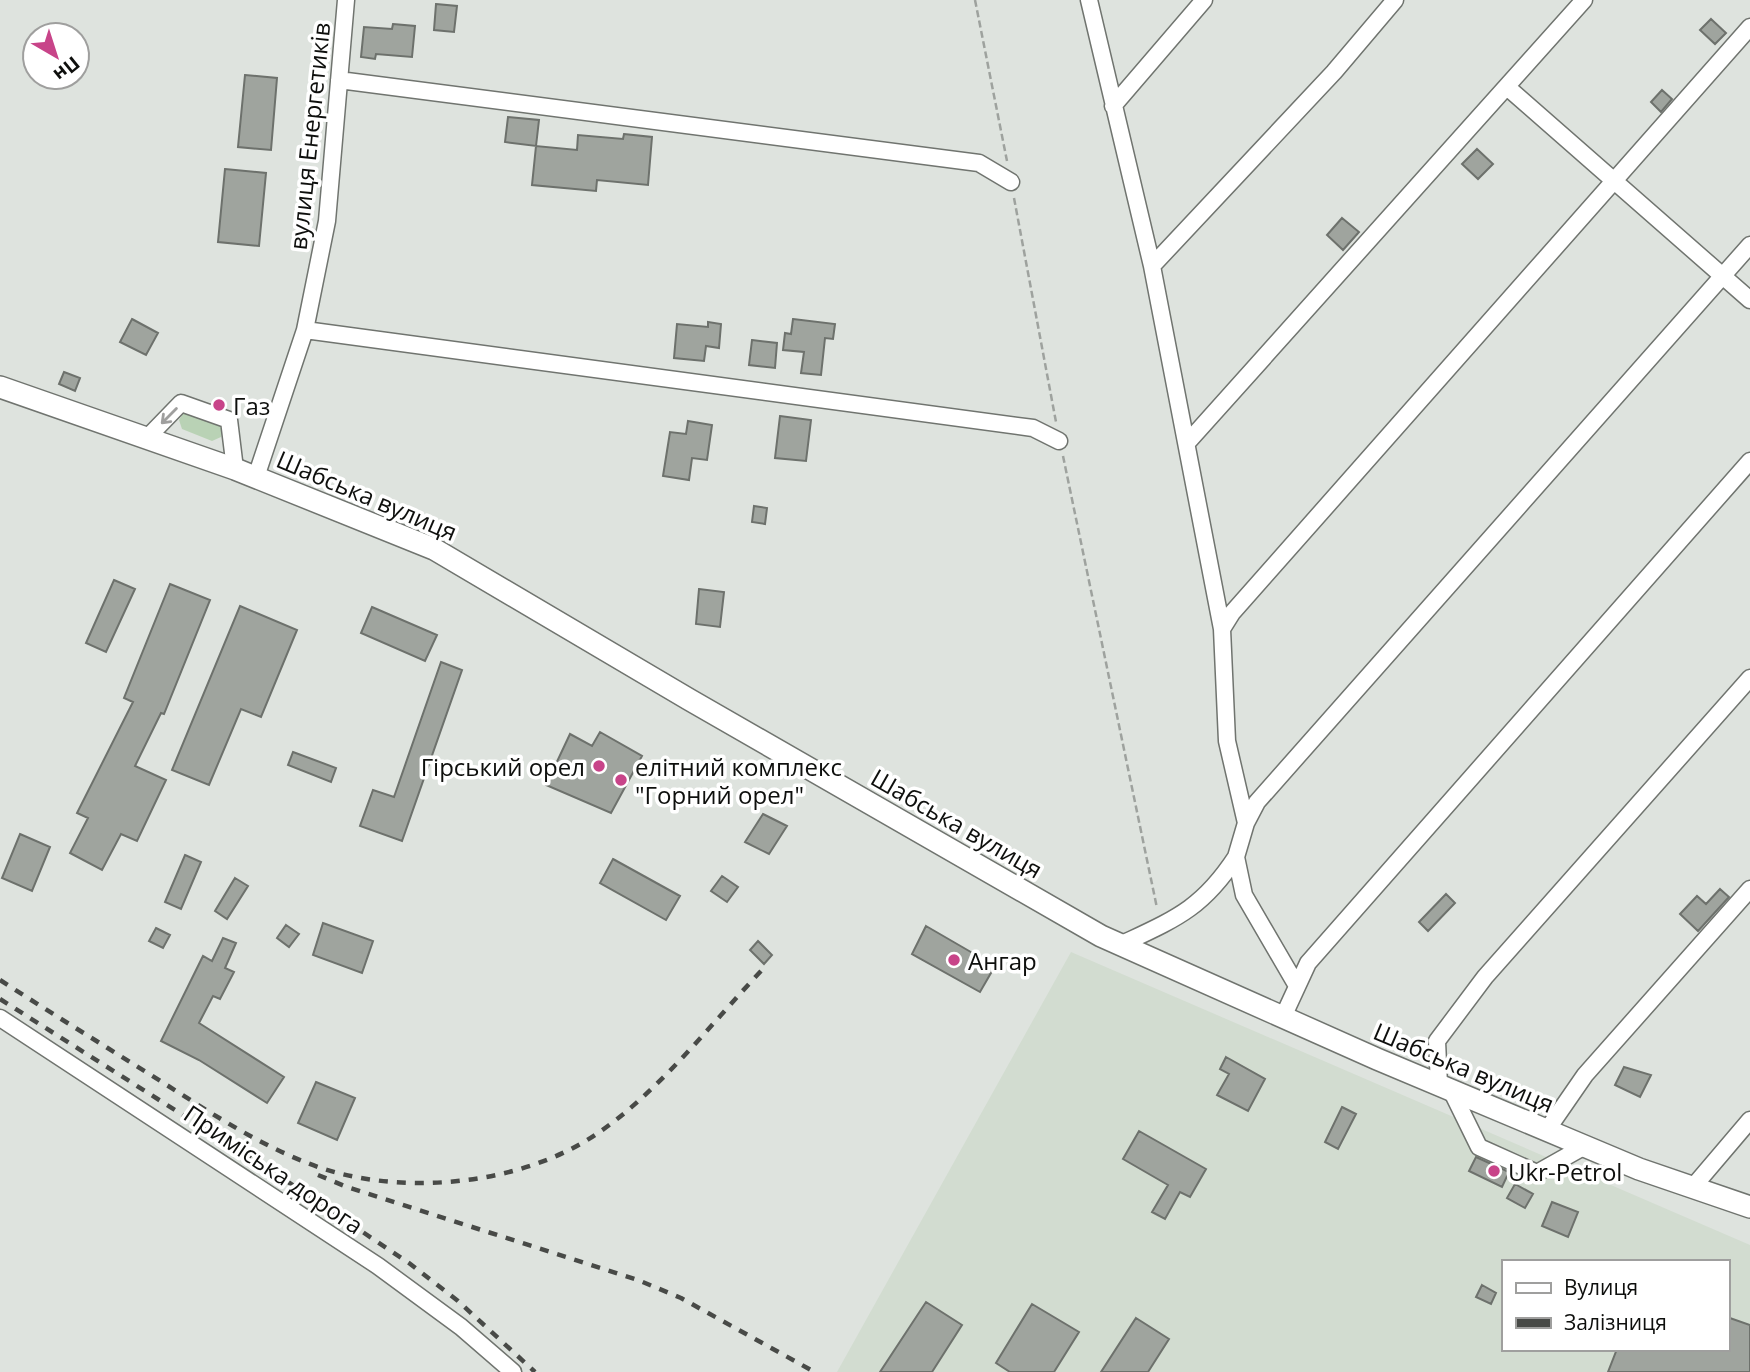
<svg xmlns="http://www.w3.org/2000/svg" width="1750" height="1372" font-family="'Open Sans',sans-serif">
	<rect width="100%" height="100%" fill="#dee3de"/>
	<path fill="#d2dcd0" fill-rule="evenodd" d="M1071,952l679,293v127h-913zM1503,1262h224v87h-224z"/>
	<path fill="#b9d2b5" d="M184,412l36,11 3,4 -2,10 -9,4 -30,-12 -3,-9z"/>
	<path fill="#9fa49e" stroke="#6d716c" stroke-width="2" d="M436,4l21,2 -3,26 -20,-2z
		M1711,19l15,14 -11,11 -15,-14z
		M393,24l22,2 -3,31 -36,-3 -1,5 -14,-2 3,-30 28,2z
		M245,75l32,3 -6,72 -33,-3z
		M1662,90l10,9 -11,13 -10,-10z
		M508,117l31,3 -3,26 -31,-4z
		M624,134l28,3 -4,48 -51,-5 -1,11 -64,-6 4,-39 41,4 1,-15 45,4z
		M1477,149l16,15 -15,15 -16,-15z
		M225,169l41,4 -7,73 -41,-4z
		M1342,218l17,14 -16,18 -16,-15z
		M132,319l26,14 -12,22 -26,-13z
		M793,319l42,5 -2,15 -8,-1 -4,37 -20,-2 3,-21 -21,-2 2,-17 6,1z
		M708,322l13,2 -2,24 -13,-2 -2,15 -30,-3 3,-34 31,3z
		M752,340l25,3 -2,25 -26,-3z
		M64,372l16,6 -5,13 -16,-7z
		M780,416l31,4 -5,41 -31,-3z
		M688,421l24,4 -5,35 -15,-2 -3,22 -26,-4 7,-44 16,2z
		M754,506l13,2 -2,16 -13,-2z
		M114,580l21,9 -29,63 -20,-9z
		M170,584l40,16 -46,114 -3,-1 -26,53 31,14 -29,61 -16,-7 -19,36 -32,-17 18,-35 -11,-5 56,-111 -9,-4z
		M699,589l25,3 -4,35 -24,-3z
		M240,606l57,24 -36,87 -20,-8 -32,76 -37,-15z
		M372,607l65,28 -12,26 -64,-28z
		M441,662l21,8 -60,171 -42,-15 13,-36 21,7z
		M600,732l42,24 -31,57 -65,-28 24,-51 22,12z
		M293,752l43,16 -5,14 -43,-17z
		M763,814l24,12 -18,28 -24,-12z
		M20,834l30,13 -18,44 -30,-13z
		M185,855l16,7 -20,47 -16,-7z
		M613,859l67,37 -14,24 -66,-37z
		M722,876l16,11 -11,15 -16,-11z
		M235,878l13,8 -21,33 -12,-8z
		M1720,889l9,8 -31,34 -18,-17 17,-18 9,8z
		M1446,894l9,9 -27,28 -9,-9z
		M323,923l50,18 -11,32 -49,-18z
		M286,925l13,9 -10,13 -12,-9z
		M926,926l69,40 -15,26 -68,-38z
		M156,928l14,7 -7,13 -14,-7z
		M223,938l13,5 -11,25 9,4 -14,27 -7,-3 -14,27 85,54 -17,26 -68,-43 -38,-19 42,-85 9,5z
		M758,941l14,14 -8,9 -14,-14z
		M1226,1057l39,22 -17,32 -31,-16 12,-21 -9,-5z
		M1624,1067l27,8 -11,22 -25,-12z
		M316,1082l39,16 -18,42 -39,-17z
		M1342,1107l14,7 -18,35 -13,-7z
		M1139,1131l67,38 -16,28 -10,-5 -15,27 -13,-7 16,-27 -45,-26z
		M1476,1157l33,15 -7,15 -33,-16z
		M1515,1184l18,10 -8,14 -18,-10z
		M1552,1202l26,10 -10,25 -26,-11z
		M1482,1285l14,8 -5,11 -15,-7z
		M926,1302l36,23 -30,47h-52z
		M1032,1304l47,28 -25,40h-44l-14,-9z
		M1727,1317l23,8v47h-142l9,-23h110z
		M1136,1318l33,21 -21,33h-47z"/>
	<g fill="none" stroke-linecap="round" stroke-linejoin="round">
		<defs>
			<path id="minor" d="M1089,0l63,266 70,363 5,112 19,82 -10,34 8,38 53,91
				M339,80l640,83 32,19
				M1507,87l243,213
				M1113,106l91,-106
				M1152,266l182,-194 61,-72
				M305,330l728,98 26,13
				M147,438l34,-35 48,17 6,49
				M1187,443l397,-443
				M256,477l49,-147 22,-109 19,-221
				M1222,629l10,-16 518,-586
				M1246,823l11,-21 493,-557
				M1120,945c55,-26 82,-36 116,-88
				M1283,1017l25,-54 442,-502
				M0,1018l378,248 83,61 52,45
				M1439,1085l-2,-44 48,-64 265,-299
				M1451,1090l28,57 58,26 48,-27
				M1547,1130l38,-55 165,-186
				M1693,1187l57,-67"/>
			<path id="major" d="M0,387l235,82 199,80 256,151 411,236 276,123 262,110 111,38"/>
		</defs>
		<use href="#minor" stroke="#70746f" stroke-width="19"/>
		<use href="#major" stroke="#70746f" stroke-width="24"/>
		<path stroke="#9ea29e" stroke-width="2.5" stroke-dasharray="7 3.5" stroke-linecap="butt" d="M975,0l32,161
			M1014,198l42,224
			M1063,456l94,452"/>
		<use href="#minor" stroke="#fff" stroke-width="16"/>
		<use href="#major" stroke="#fff" stroke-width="21"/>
		<path stroke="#484a47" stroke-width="4.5" stroke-dasharray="9 9" stroke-linecap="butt" d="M0,980c54,35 108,68 162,102 46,29 92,60 143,80 87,36 212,25 290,-27 62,-41 115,-110 166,-164
			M0,999l279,177 130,87 49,38 77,71
			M318,1175l29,12 291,93 43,18 130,72"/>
	</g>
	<defs><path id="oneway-shaft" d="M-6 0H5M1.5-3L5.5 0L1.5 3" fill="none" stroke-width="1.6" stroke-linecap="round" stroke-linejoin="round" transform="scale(1.75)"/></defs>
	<use stroke="#9f9f9e" href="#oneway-shaft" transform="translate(169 416) rotate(135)"/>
	<g fill="#c84489" stroke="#fff" stroke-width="2.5">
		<circle cx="219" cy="405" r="7"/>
		<circle cx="599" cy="766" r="7"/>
		<circle cx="621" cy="780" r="7"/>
		<circle cx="954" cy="960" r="7"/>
		<circle cx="1494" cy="1171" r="7"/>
	</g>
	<g text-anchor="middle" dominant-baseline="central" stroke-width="7" stroke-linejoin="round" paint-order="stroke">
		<g font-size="24" fill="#0e0f0d" stroke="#fff">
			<text transform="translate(309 136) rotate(-84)">вулиця Енергетиків</text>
			<text transform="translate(367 495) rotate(23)">Шабська вулиця</text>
			<text transform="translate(957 823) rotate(30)">Шабська вулиця</text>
			<text transform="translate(1464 1067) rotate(23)">Шабська вулиця</text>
			<text transform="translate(274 1169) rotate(34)">Приміська дорога</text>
		</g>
		<g font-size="24" fill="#0e0f0d" stroke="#fff" text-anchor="start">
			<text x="233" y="405">Газ</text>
			<text x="585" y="766" text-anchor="end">Гірський орел</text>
			<text x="635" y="766">елітний комплекс<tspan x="635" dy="28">"Горний орел"</tspan></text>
			<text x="968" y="960">Ангар</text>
			<text x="1508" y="1171">Ukr-Petrol</text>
		</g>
	</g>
	<rect x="1502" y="1260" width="228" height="91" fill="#ffffff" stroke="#9f9f9e" stroke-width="2"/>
	<rect x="1516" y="1283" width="35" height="10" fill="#ffffff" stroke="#9f9f9e" stroke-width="2"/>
	<text x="1564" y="1295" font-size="21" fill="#0e0f0d">Вулиця</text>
	<rect x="1516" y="1318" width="35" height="10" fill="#484a47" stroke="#9f9f9e" stroke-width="2"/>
	<text x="1564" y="1330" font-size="21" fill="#0e0f0d">Залізниця</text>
	<g transform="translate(56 56) rotate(141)"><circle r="33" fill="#ffffff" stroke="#9f9f9e" stroke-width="2"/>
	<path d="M0-5L12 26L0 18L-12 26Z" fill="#c84489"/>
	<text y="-10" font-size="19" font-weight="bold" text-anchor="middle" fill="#0e0f0d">Пн</text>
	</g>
</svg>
